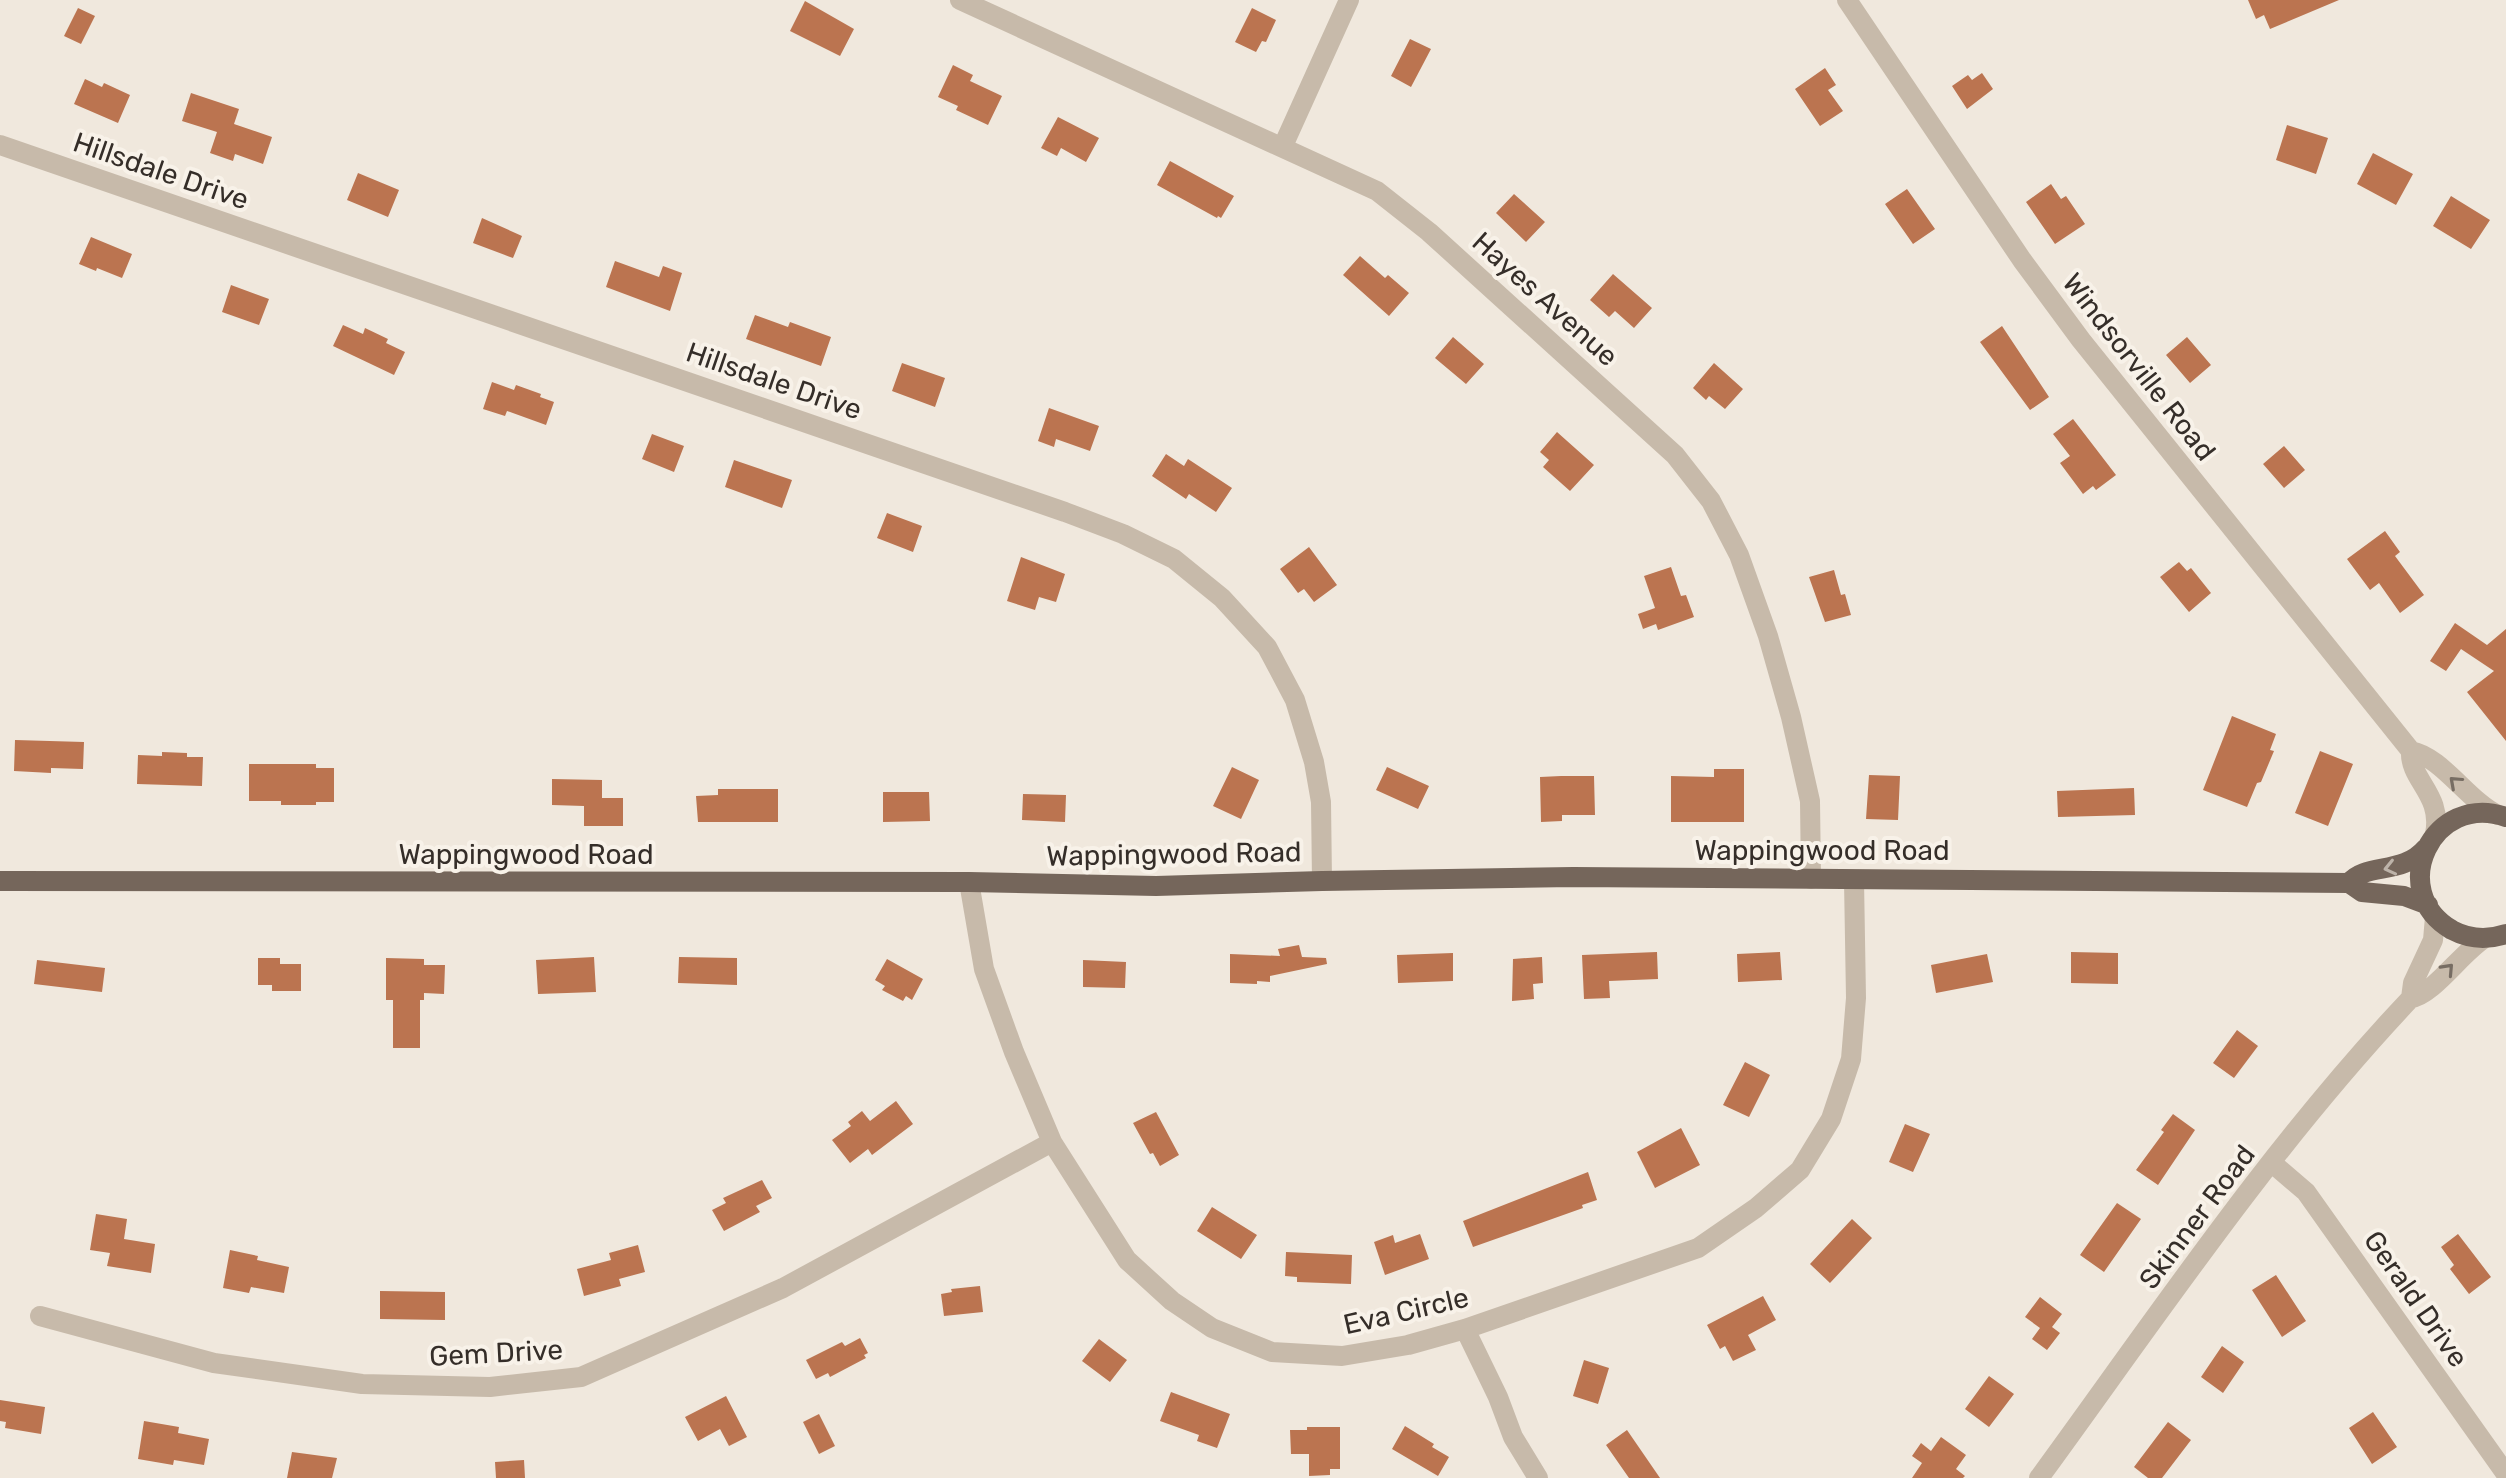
<svg xmlns="http://www.w3.org/2000/svg" width="2506" height="1478" font-family="Rubik,sans-serif">
	<rect width="100%" height="100%" fill="#f0e8dd"/>
	<path fill="#bb7450" d="M2248,0h91l-69,29 -6,-14 -8,4z
		M805,1l49,28 -14,27 -50,-25z
		M78,8l17,8 -14,28 -17,-8z
		M1252,8l24,12 -10,22 -4,-1 -6,11 -21,-10z
		M1410,39l21,10 -20,38 -20,-11z
		M953,65l20,10 -3,6 32,15 -14,29 -32,-15 2,-4 -20,-9z
		M1825,68l11,17 -8,5 15,21 -23,15 -25,-37z
		M1982,73l11,16 -26,20 -15,-23 16,-11 4,5z
		M85,79l17,8 2,-4 26,12 -12,28 -44,-19z
		M191,93l48,16 -5,15 38,13 -9,27 -28,-10 -2,7 -23,-8 7,-21 -35,-11z
		M1058,117l41,21 -13,24 -25,-14 -4,8 -16,-8z
		M2287,125l41,13 -12,36 -40,-14z
		M2373,153l40,21 -17,31 -39,-21z
		M1170,161l64,35 -13,22 -3,-2 -1,2 -60,-33z
		M358,173l41,17 -11,27 -41,-17z
		M2051,184l10,15 5,-3 19,28 -30,20 -29,-42z
		M1907,189l28,40 -22,15 -28,-40z
		M1514,194l31,28 -19,20 -30,-29z
		M2451,196l39,24 -19,29 -38,-23z
		M482,218l40,18 -9,22 -40,-15z
		M91,237l41,17 -10,24 -25,-10 -1,3 -17,-7z
		M1360,256l25,22 3,-3 21,18 -20,23 -46,-41z
		M615,261l44,16 4,-11 19,7 -12,38 -64,-24z
		M1613,274l39,34 -18,20 -19,-17 -6,6 -19,-17z
		M231,285l38,14 -10,26 -37,-13z
		M755,315l33,12 2,-5 41,15 -10,29 -75,-27z
		M343,325l20,9 2,-6 23,11 -2,4 19,9 -11,23 -61,-29z
		M2002,326l47,71 -19,13 -50,-68z
		M1453,337l31,27 -18,20 -31,-26z
		M2187,337l24,28 -21,18 -24,-28z
		M902,363l43,15 -10,29 -43,-16z
		M1714,363l29,26 -18,20 -16,-13 -3,4 -13,-12z
		M492,382l22,8 2,-5 25,9 -1,3 14,5 -8,23 -39,-14 -2,5 -22,-7z
		M1049,408l50,18 -9,25 -34,-12 -2,8 -16,-6z
		M2073,419l43,56 -20,15 -3,-4 -10,8 -23,-31 10,-7 -17,-22z
		M1557,432l37,33 -24,26 -27,-24 6,-7 -9,-8z
		M652,434l32,12 -10,26 -32,-13z
		M2284,446l21,24 -21,18 -21,-24z
		M1166,454l18,12 4,-7 44,29 -16,24 -27,-18 -3,5 -34,-23z
		M734,460l58,20 -10,28 -57,-21z
		M887,513l35,13 -9,26 -36,-14z
		M2385,531l15,21 -5,4 29,39 -24,18 -21,-30 -9,7 -23,-31z
		M1309,547l28,38 -23,17 -10,-13 -6,4 -18,-24z
		M1021,557l44,17 -9,28 -17,-5 -4,13 -28,-9z
		M2179,562l8,9 4,-3 20,25 -22,19 -29,-35z
		M1671,567l10,29 5,-1 8,22 -36,13 -2,-6 -13,5 -5,-15 17,-6 -11,-32z
		M1834,570l7,25 4,-1 6,21 -26,7 -16,-45z
		M2455,623l32,22 19,-16v112l-39,-49 27,-21 -33,-22 -15,22 -16,-10z
		M2232,716l44,18 -6,16 4,1 -13,31 -4,1 -10,24 -44,-17z
		M15,740l69,2 -1,27 -32,-1v5l-37,-2z
		M2320,751l33,13 -25,62 -33,-13z
		M162,752l25,1v4h16l-1,29 -65,-2 1,-29 24,1z
		M249,764h67v4h18v34h-18v3h-35v-4h-32z
		M1232,767l27,13 -18,39 -28,-13z
		M1387,767l42,19 -11,23 -42,-19z
		M1714,769h30v53h-73v-46l43,1z
		M1869,775l31,1 -2,44 -32,-1z
		M1561,776h33l1,39h-33v6l-21,1 -1,-45z
		M552,779l50,1v18h21v28h-39v-20l-32,-1z
		M2134,788l1,27 -77,2 -1,-26z
		M718,789h60v33h-80l-2,-26 22,-1z
		M883,792h46l1,29 -47,1z
		M1023,794l43,1 -1,27 -43,-2z
		M1299,945l3,12 24,1 1,6 -57,12v6l-13,-1v3l-27,-1v-29l50,2 -2,-7z
		M1657,952l1,27 -49,2 1,17 -26,1 -2,-44z
		M1780,952l2,28 -44,2 -1,-28z
		M2071,952l47,1v31l-47,-1z
		M1453,953v28l-55,2 -1,-28z
		M1987,954l6,28 -57,11 -5,-28z
		M594,957l2,35 -58,2 -2,-34z
		M679,957l58,1v27l-59,-2z
		M1542,957l1,26 -10,1 1,15 -22,2 1,-42z
		M258,958h22v6h21v27h-29v-6h-14z
		M386,958l38,1v6h21l-1,29 -20,-1v7h-4v48h-27v-48h-7z
		M887,959l36,20 -11,21 -6,-4 -3,5 -21,-11 3,-4 -10,-6z
		M37,960l68,8 -3,24 -68,-8z
		M1083,960l43,2 -1,26 -42,-1z
		M2237,1030l21,16 -24,32 -21,-15z
		M1745,1062l25,13 -21,42 -26,-12z
		M896,1101l17,23 -41,31 -4,-6 -18,14 -18,-23 19,-14 -3,-4 14,-11 8,10z
		M1156,1112l23,43 -19,11 -7,-13 -3,1 -17,-31z
		M2173,1114l22,16 -37,55 -22,-15 28,-38 -3,-2z
		M1905,1124l25,10 -17,38 -24,-10z
		M1681,1128l19,37 -45,23 -18,-36z
		M1588,1172l9,28 -15,5 1,3 -110,39 -10,-26z
		M762,1180l10,18 -16,8 4,6 -36,19 -12,-21 14,-7 -3,-5z
		M2117,1203l24,16 -37,53 -24,-17z
		M1212,1207l45,28 -16,24 -44,-28z
		M96,1214l31,5 -3,20 31,5 -4,29 -44,-7 3,-13 -20,-3z
		M1852,1219l20,19 -42,45 -20,-19z
		M1420,1234l9,25 -44,16 -11,-33 19,-7 2,8z
		M2458,1234l33,43 -22,17 -19,-25 4,-4 -13,-18z
		M638,1245l7,27 -26,7 2,7 -37,10 -7,-27 34,-9 -2,-7z
		M230,1250l28,6 -1,4 32,7 -5,26 -33,-6 -2,6 -26,-5z
		M1286,1252l66,3 -1,29 -54,-2v-5l-12,-1z
		M2276,1275l30,46 -24,16 -30,-47z
		M980,1286l3,26 -39,4 -3,-22 11,-2 -1,-3z
		M380,1291l65,1v28l-65,-1z
		M1763,1296l13,24 -28,15 8,15 -23,11 -8,-15 -5,3 -13,-24z
		M2040,1297l22,17 -10,13 8,6 -13,17 -15,-11 8,-11 -15,-11z
		M860,1338l8,15 -4,2 2,3 -36,19 -2,-4 -12,6 -10,-19 36,-18 3,4z
		M1099,1339l28,21 -17,22 -28,-21z
		M2222,1346l22,16 -21,31 -22,-16z
		M1584,1360l25,8 -11,36 -25,-8z
		M1989,1376l25,18 -25,33 -24,-18z
		M1171,1392l59,22 -13,34 -20,-7 2,-6 -39,-14z
		M726,1396l21,41 -18,9 -9,-17 -22,12 -13,-24z
		M0,1400l45,7 -4,27 -36,-6 1,-6 -6,-1z
		M2373,1412l24,35 -25,17 -23,-36z
		M819,1414l16,32 -16,8 -16,-32z
		M144,1421l35,6 -1,6 31,6 -5,26 -30,-5 -1,5 -35,-6z
		M2168,1422l23,18 -29,38h-14l-14,-11z
		M1405,1426l29,18 -2,3 17,10 -11,19 -46,-27z
		M1307,1427h33v42h-10v6l-21,1v-22h-18l-1,-24h17z
		M1627,1430l33,48h-31l-23,-33z
		M1941,1437l25,18 -10,14 9,7 -2,2h-51l10,-15 -10,-7 9,-13 10,8z
		M292,1452l45,6 -5,20h-45z
		M524,1460l1,18h-29l-1,-16z"/>
	<g fill="none" stroke-linecap="round" stroke-linejoin="round">
		<path stroke="#c7baaa" stroke-width="20" d="M960,0l417,191 52,41 246,223 36,46 28,54 29,81 23,81 19,84 1,78
			M1847,0l175,260 59,80 330,411c-2,29 32,43 24,83
			M0,145l1065,367 58,22 51,25 48,39 45,49 28,53 19,62 7,40 1,79
			M1283,146l66,-146
			M2411,751c31,6 56,49 87,64
			M969,882l15,87 30,83 38,90 75,118 45,41 40,27 60,24 70,4 66,-11 57,-16 233,-81 58,-40 44,-38 31,-51 20,-60 5,-61 -2,-118
			M2411,998l2,-15 20,-43 2,-23
			M2272,1163l34,29 200,282
			M40,1316l174,47 148,21 128,3 91,-10 202,-89 269,-146
			M1465,1329l33,68 15,40 25,41
			M2039,1478c119,-163 233,-333 372,-480 22,-3 51,-46 74,-60"/>
		<path stroke="#75665b" stroke-width="20" d="M2506,817c-73,-26 -121,74 -54,113 17,9 36,10 54,4
			M0,881l969,1 187,4 166,-5 251,-4 776,6 13,9 42,4 24,9
			M2349,883c17,-21 53,-7 77,-35"/>
	</g>
	<defs><path id="oneway-chevron" d="M-2-3.5L2.5 0L-2 3.5" fill="none" stroke-width="1.6" stroke-linecap="round" stroke-linejoin="round" transform="scale(2)"/></defs>
	<g stroke="#776d63">
		<use href="#oneway-chevron" transform="translate(2455 782) rotate(-138)"/>
		<use href="#oneway-chevron" transform="translate(2448 969) rotate(-47)"/>
	</g>
	<use stroke="#bdb3a9" href="#oneway-chevron" transform="translate(2390 868) rotate(167)"/>
	<g text-anchor="middle" dominant-baseline="central" stroke-width="8" stroke-linejoin="round" paint-order="stroke">
		<g font-size="28" fill="#352e29" stroke="#f8f2e9">
			<text transform="translate(161 171) rotate(19)">Hillsdale Drive</text>
			<text transform="translate(1545 299) rotate(42)">Hayes Avenue</text>
			<text transform="translate(2139 367) rotate(52)">Windsorville Road</text>
			<text transform="translate(774 381) rotate(19)">Hillsdale Drive</text>
			<text x="1822" y="850">Wappingwood Road</text>
			<text x="526" y="854">Wappingwood Road</text>
			<text transform="translate(1174 854) rotate(-1)">Wappingwood Road</text>
			<text transform="translate(2197 1217) rotate(-53)">Skinner Road</text>
			<text transform="translate(2416 1299) rotate(55)">Gerald Drive</text>
			<text transform="translate(1406 1311) rotate(-13)">Eva Circle</text>
			<text transform="translate(496 1353) rotate(-3)">Gem Drive</text>
		</g>
	</g>
</svg>
